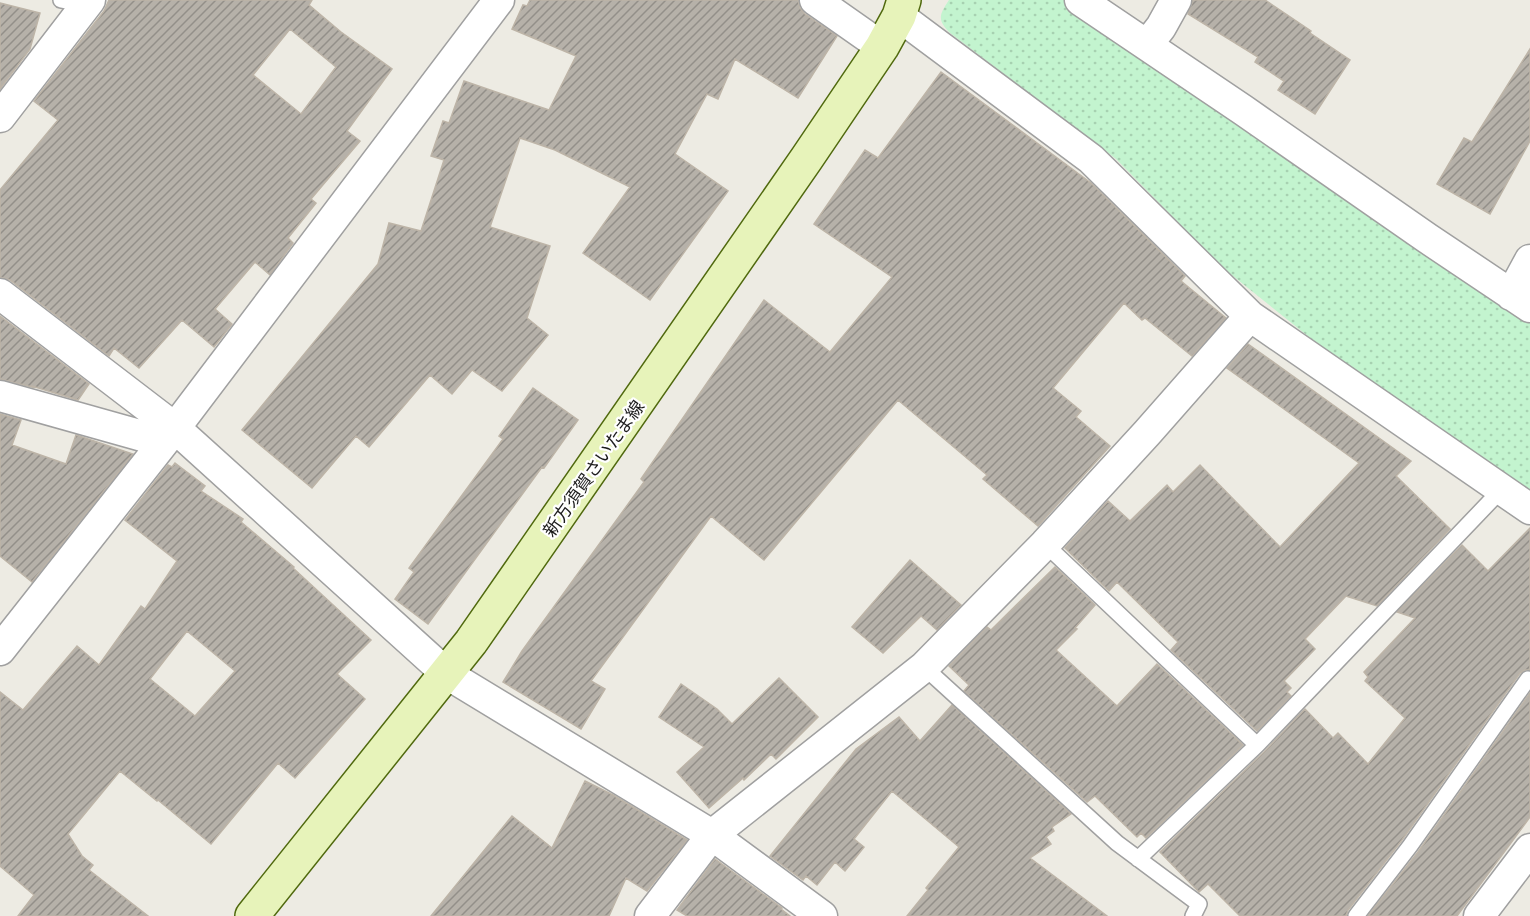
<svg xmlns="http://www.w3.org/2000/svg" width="1530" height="916" font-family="Commissioner,'Noto Sans JP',sans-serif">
	<defs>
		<pattern id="park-dots" width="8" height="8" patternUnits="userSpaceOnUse" patternTransform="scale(1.5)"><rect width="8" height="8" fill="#c3f4cf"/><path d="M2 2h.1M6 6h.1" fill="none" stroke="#a7d1b1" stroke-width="1.8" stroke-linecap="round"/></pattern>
		<pattern id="building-hatch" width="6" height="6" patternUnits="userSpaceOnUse" patternTransform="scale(1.5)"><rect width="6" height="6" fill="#b6b1a9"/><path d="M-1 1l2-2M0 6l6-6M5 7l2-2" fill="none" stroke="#938f89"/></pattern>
	</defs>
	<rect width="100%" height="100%" fill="#edebe3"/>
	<path fill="url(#park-dots)" d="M949,0h119l462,314v176l-127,-84 -94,-69 -86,-69 -107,-109 -166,-126c-13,-13 -11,-18 -1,-33z"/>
	<path fill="url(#building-hatch)" stroke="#bdb4a7" stroke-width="1.5" fill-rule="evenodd" d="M109,0h203l-3,5 32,27 51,37 -45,62 13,10 -49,58 5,4 -28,35 5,5 -23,32 -15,-13 -40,47 17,15 -18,23 -32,-27 -43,48 -25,-20 -5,8 -99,-76 -10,-3v-87l58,-70 -24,-19 70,-90zM290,29l46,38 -35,47 -48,-39z
		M530,0h268l2,8 5,6 32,22 -39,62 -63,-39 -17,40 -11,-5 -32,60 53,37 -78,109 -67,-47 47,-66 -75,-37 -35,-12 -30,89 60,19 -23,72 21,17 -46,56 -30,-21 -20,24 -22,-19 -61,72 -13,-11 -44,52 -70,-58 136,-166 11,-41 32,8 23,-71 -13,-4 12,-35 6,2 15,-42 85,29 27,-54 -64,-27 11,-24 4,1z
		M1193,0h72l46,31 -1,2 40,27 -35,54 -37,-24 6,-9 -29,-19 3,-5 -70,-43z
		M0,3l40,10 -10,36 -30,40z
		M1530,49v92l-40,73 -53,-30 27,-46 8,4z
		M941,72l150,111 94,93 -4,5 45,37 -34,38 -47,-38 -3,2 -18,-17 -71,85 28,23 -5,6 34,29 -72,80 -55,-47 4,-4 -89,-75 -134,160 -53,-44 -120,165 14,8 -24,40 -78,-47 19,-31 122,-169 -3,-3 123,-179 66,52 62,-75 -78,-53 51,-74 13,8z
		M0,316l89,68 -11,16 -46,-14v1l-32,-8z
		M1248,344l163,117 -15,15 54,53 -73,77 -31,-10 -41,43 10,10 -31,32 7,7 -4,4 4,4 -34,35 -86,-81 7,-8 -61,-60 -8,9 -44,-43 43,-47 22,20 37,-36 6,7 27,-27 80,82 79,-84 -132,-95z
		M533,388l45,32 -34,48 -2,-1 -114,157 -33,-25 19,-27 -5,-4 94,-129 -4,-3z
		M0,414l21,6 -9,25 54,19 10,-29 57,19 -101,128 -32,-26z
		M175,463l30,23 -4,5 42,28 -2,3 53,45 -1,1 78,72 -34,34 28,25 -70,79 -17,-15 -67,81 -53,-44 -1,1 -37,-30 -52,63 14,22 11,9 -4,5 59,46h-130l16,-21 -34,-29v-174l23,18 54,-64 22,19 42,-59 4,3 32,-48 -52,-41 43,-55 4,2zM187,631l48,40 -40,45 -45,-37z
		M1530,528v142h-5l-5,3 -118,167 -54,70 -2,6h-106l-32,-32 -9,8 -39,-40 104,-100 41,-43 28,29 5,-5 30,31 37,-46 -40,-37 3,-4 -4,-5 51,-54 -18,-6 65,-67 26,26z
		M910,560l51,45 -24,25 -16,-14 -38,37 -31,-26z
		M1055,567l40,38 -20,23 2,1 -21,21 61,56 40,-42 86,81 -97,93 -5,-5 -4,4 -42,-41 -8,6 -123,-111 5,-6 -20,-19 38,-39 4,3z
		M779,678l39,39 -42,42 -5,-5 -27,26 -1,-2 -34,30 -32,-36 27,-25 -45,-30 22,-33 36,25 15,15z
		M1530,693v124l-73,99h-89l50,-64z
		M952,705l119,109 -19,13 2,4 -8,6 5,7 -21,14 77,58h-200l21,-26 -2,-2 33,-41 -67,-56 -38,48 10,8 -19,24 -10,-9 -18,23 -11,-9 -3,4 -33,-24 86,-107 43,-32 21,24z
		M585,781l28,14 74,45 -40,51 -21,-13 -17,38h-178l81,-100 40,32z
		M715,859l67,49 -1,1 9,7h-103l-10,-6z"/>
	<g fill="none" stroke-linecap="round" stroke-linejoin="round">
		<defs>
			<path id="lane" d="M61,0l25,5
				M1045,544l212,201
				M924,667l193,176 82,61 -6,12
				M1138,859l119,-114 245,-256
				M1356,916l54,-70 118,-167 2,2"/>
			<path id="street" d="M815,0l67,47
				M1080,0l163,110 184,128 103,69
				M899,16l192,143 159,157 280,193
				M1147,45l14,-18 15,-27
				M0,117l90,-117
				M0,294l175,134 272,246 265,161 110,81
				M1511,295l19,-35
				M0,396l164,46
				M0,650l175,-222 324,-428
				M650,916l62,-81 212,-168 121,-123 102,-111 103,-117
				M1479,916l51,-67"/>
			<path id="secondary" d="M252,916l219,-274 336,-484 75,-111 17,-31 5,-16"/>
		</defs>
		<use href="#lane" stroke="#a0a0a0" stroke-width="18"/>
		<use href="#street" stroke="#a0a0a0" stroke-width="33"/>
		<use href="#secondary" stroke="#50690e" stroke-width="36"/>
		<use href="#lane" stroke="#fff" stroke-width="15"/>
		<use href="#street" stroke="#fff" stroke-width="30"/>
		<use href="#secondary" stroke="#e7f3ba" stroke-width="33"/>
	</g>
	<g text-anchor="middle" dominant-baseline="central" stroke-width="4.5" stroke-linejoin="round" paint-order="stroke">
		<g font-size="18" fill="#1c1c1c" stroke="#fff">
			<text transform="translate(593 468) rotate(-55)">新方須賀さいたま線</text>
		</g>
	</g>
</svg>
